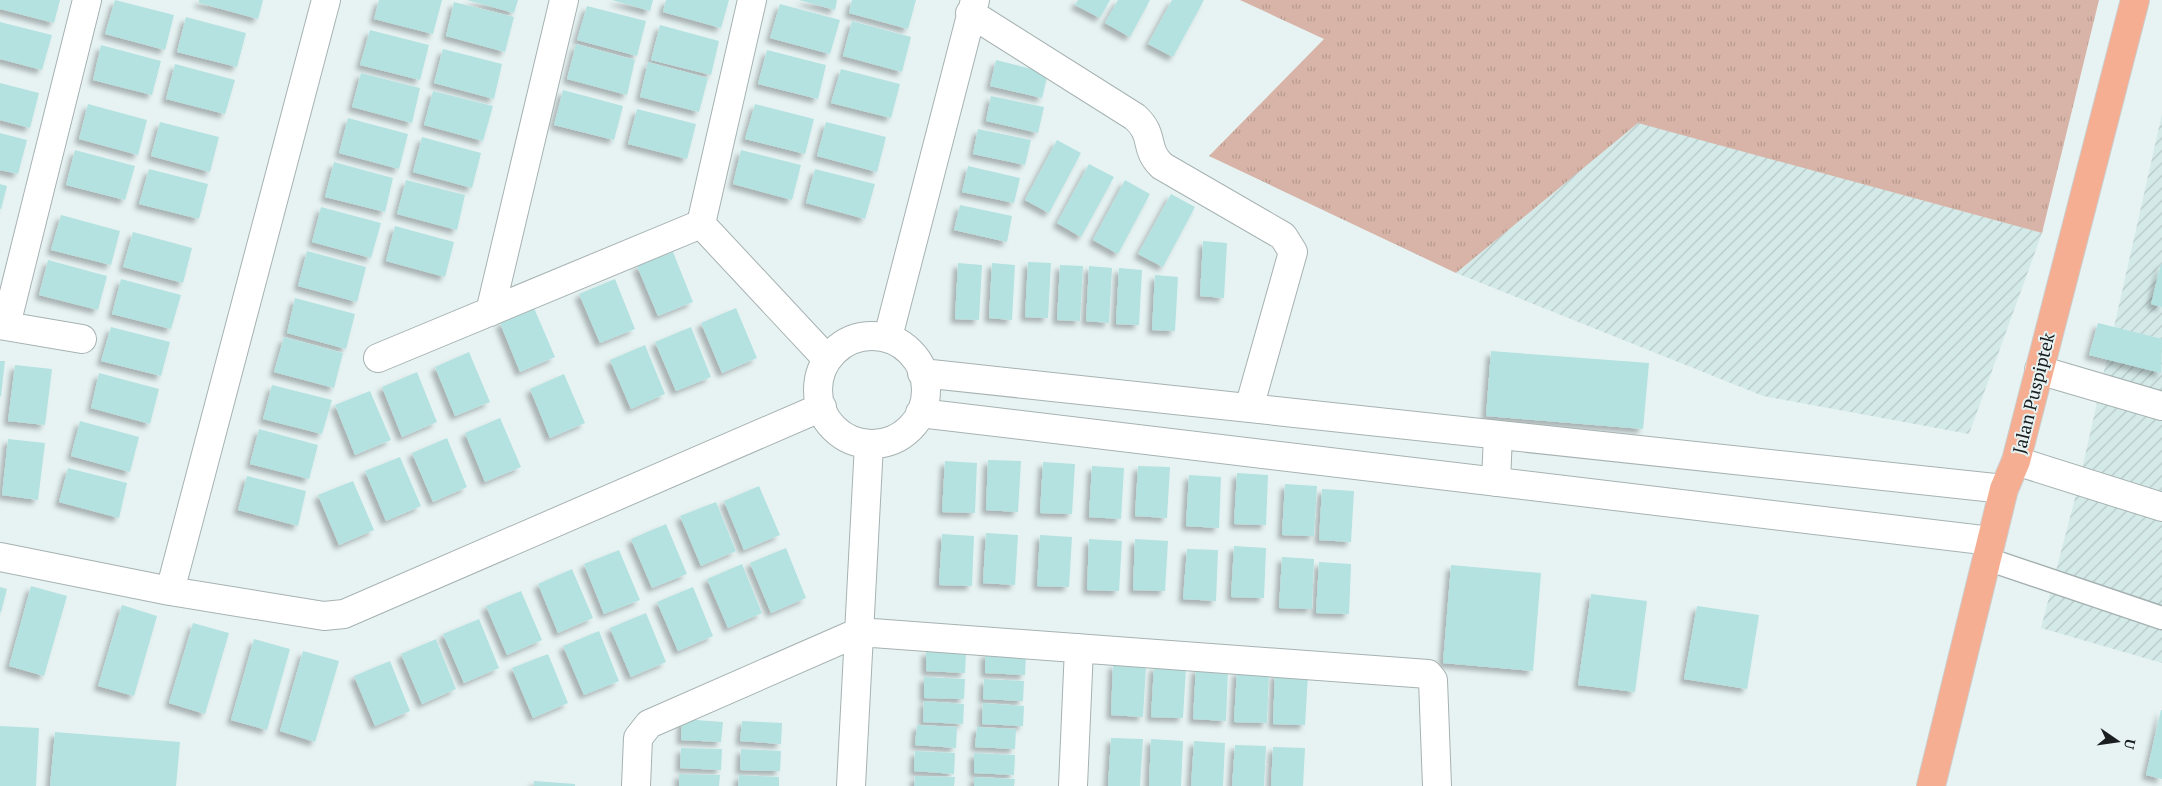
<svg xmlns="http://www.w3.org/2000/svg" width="2162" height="786" font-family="'PT Serif',serif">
	<defs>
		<pattern id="industrial-furrows" width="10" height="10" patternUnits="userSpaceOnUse" patternTransform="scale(1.25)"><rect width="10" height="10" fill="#d4eae9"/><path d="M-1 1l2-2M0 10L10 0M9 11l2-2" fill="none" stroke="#b5c8c7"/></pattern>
		<pattern id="grass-tufts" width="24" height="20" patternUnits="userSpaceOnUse" patternTransform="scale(1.25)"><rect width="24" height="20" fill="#d7b4a7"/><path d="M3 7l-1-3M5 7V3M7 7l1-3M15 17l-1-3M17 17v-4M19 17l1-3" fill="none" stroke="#b89a8f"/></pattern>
		<filter id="shadow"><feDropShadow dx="-4.5" dy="4.5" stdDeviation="2.5" flood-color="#0004"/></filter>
	</defs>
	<rect width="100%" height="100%" fill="#e7f3f3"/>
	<path fill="url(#industrial-furrows)" d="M2162,114v549l-121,-35 37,-141z
		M1638,122l404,111 -73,201 -206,-38 -307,-123z"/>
	<path fill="url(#grass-tufts)" d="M1240,0h859l-57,233 -404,-110 -182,150 -247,-117 115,-117z"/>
	<path fill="#b4e2e0" filter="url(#shadow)" d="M0,0h60l-6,23 -54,-14z
		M115,0l59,15 -9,35 -60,-16z
		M199,0h64l-5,19 -59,-16z
		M379,0h63l-9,34 -59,-15z
		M467,0h51l-4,13z
		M612,0h41l-3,11z
		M666,0h63l-8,28 -58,-16z
		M799,0h38l-2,10z
		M852,0h64l-8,29 -59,-16z
		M1078,0h32l-10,18 -25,-13z
		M1118,0h32l-20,37 -25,-14z
		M1172,0h32l-31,57 -25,-13z
		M454,2l60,15 -9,35 -59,-16z
		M780,4l60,16 -10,34 -60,-16z
		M587,6l59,15 -9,35 -60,-16z
		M186,17l60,16 -9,34 -60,-15z
		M852,21l59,16 -9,35 -59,-16z
		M0,22l52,13 -10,35 -42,-11z
		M660,25l59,16 -8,34 -60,-15z
		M370,30l59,15 -9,35 -60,-15z
		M576,44l59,16 -8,35 -60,-16z
		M101,45l60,16 -9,34 -59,-15z
		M443,49l59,15 -8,35 -60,-16z
		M767,50l59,15 -8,34 -60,-15z
		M996,60l52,13 -6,25 -52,-12z
		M648,62l60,16 -9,34 -59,-15z
		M175,64l60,16 -10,34 -59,-15z
		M841,69l59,15 -9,34 -60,-15z
		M361,73l59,15 -8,35 -60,-16z
		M0,83l39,10 -9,35 -30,-8z
		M563,90l60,16 -9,34 -60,-15z
		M433,91l60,15 -10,35 -59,-16z
		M991,96l53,11 -6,26 -52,-12z
		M88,104l59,16 -9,35 -59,-16z
		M755,104l59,15 -9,35 -60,-15z
		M637,109l59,15 -9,35 -59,-15z
		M348,118l60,16 -9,35 -60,-16z
		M160,122l59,15 -9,35 -59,-16z
		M826,122l60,15 -9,35 -60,-16z
		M978,129l53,11 -6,25 -52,-11z
		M0,133l27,7 -9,34 -18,-4z
		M422,137l59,16 -9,35 -59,-16z
		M1057,140l24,13 -32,60 -24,-13z
		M75,150l60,16 -10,34 -59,-15z
		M741,150l60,15 -9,35 -59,-16z
		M334,162l59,16 -8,34 -60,-15z
		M1089,164l25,13 -33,60 -24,-14z
		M968,166l52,12 -6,25 -52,-11z
		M149,169l59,15 -9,35 -60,-15z
		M815,169l60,15 -10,35 -59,-16z
		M406,180l59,15 -8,35 -60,-16z
		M1125,180l25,14 -32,60 -25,-14z
		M0,184l7,2 -6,23h-1z
		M1171,194l24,13 -32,60 -25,-13z
		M960,205l52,11 -5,26 -53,-12z
		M321,207l60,16 -10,35 -59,-16z
		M61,215l59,16 -9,34 -60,-15z
		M395,226l59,16 -9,35 -59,-16z
		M133,232l59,16 -9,35 -60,-16z
		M1203,241l24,2 -3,55 -24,-2z
		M307,251l59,16 -9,35 -59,-16z
		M673,252l20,50 -35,14 -21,-50z
		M48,260l59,16 -9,34 -59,-15z
		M1028,262l23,1 -3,55 -23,-1z
		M958,263l24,2 -3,55 -24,-1z
		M992,263l23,2 -3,55 -23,-2z
		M2161,264h1v43l-11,-3z
		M1060,265l23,1 -3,55 -23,-1z
		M1089,266l23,2 -3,55 -23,-2z
		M1119,268l23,2 -3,55 -23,-1z
		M1155,275l23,2 -3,54 -23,-1z
		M121,279l60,16 -10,34 -59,-15z
		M615,279l20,50 -35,14 -21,-49z
		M295,298l60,16 -9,35 -59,-16z
		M534,308l21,49 -35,15 -20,-49z
		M736,308l21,50 -35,15 -21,-50z
		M2098,323l64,16 -1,34 -72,-18z
		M111,327l59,15 -9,34 -60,-15z
		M691,327l20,50 -35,14 -21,-49z
		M284,337l59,16 -9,35 -60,-16z
		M645,345l20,49 -34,15 -21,-49z
		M1491,351l158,12 -6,66 -157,-13z
		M469,352l21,50 -35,14 -20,-49z
		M0,361h5l-4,35h-1z
		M15,365l37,4 -7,56 -37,-4z
		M417,372l20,50 -35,15 -20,-50z
		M99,373l60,16 -9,35 -59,-16z
		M564,374l21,49 -35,15 -20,-49z
		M272,385l60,15 -10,34 -59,-15z
		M370,391l21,49 -36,15 -20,-50z
		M500,418l21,49 -36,15 -20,-49z
		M80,421l59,16 -9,35 -59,-16z
		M259,429l59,16 -9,34 -59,-15z
		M447,438l20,49 -34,15 -21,-49z
		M8,439l37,4 -7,57 -36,-5z
		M400,457l21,49 -35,15 -21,-50z
		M988,460l33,1 -3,51 -32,-2z
		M945,461l32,2 -2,50 -33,-1z
		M1043,462l32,2 -3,50 -32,-1z
		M1092,466l32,2 -3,51 -32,-2z
		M1138,466l32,1 -3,51 -32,-2z
		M68,468l59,15 -8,35 -60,-16z
		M1237,473l31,2 -2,50 -32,-1z
		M1189,475l32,2 -2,51 -33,-2z
		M247,476l59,15 -8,35 -60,-16z
		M353,481l21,49 -35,15 -21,-50z
		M1285,484l32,2 -3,50 -32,-1z
		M759,486l21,49 -36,15 -20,-49z
		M1322,489l32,2 -3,51 -32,-2z
		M716,502l20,49 -35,15 -21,-50z
		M666,524l21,50 -35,14 -21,-49z
		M986,533l32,2 -3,50 -32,-2z
		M942,534l32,2 -2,50 -33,-1z
		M1040,535l32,2 -3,50 -32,-1z
		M1089,539l33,2 -3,50 -32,-1z
		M1135,539l33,2 -3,50 -32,-1z
		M1234,546l32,2 -2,50 -33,-1z
		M786,548l20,50 -35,15 -21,-50z
		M1187,549l31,1 -2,51 -33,-2z
		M619,550l21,50 -36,14 -20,-50z
		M1282,557l32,2 -2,50 -33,-1z
		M1319,562l32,2 -2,50 -33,-1z
		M742,564l20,49 -34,15 -21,-49z
		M1451,565l90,8 -8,98 -90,-8z
		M572,569l21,49 -35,15 -20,-49z
		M31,586l36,10 -23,80 -35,-10z
		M0,587l7,2 -6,23h-1z
		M693,587l20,49 -35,15 -21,-49z
		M521,591l21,49 -35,15 -21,-49z
		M1591,594l56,7 -12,91 -57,-7z
		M122,605l35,11 -23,80 -36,-10z
		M1697,606l62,9 -12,74 -63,-10z
		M646,613l20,49 -35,15 -21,-49z
		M479,619l20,49 -35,15 -21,-49z
		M193,623l36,10 -24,81 -36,-11z
		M599,631l20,50 -35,14 -21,-49z
		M254,639l36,10 -23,81 -36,-10z
		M436,639l20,50 -34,15 -21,-50z
		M303,651l36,10 -24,81 -35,-11z
		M926,651l40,2 -1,20 -39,-2z
		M985,653l41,2 -1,20 -40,-2z
		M548,654l20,49 -35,15 -21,-50z
		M390,661l20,50 -35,15 -21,-50z
		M1113,664l33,2 -3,51 -32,-2z
		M1154,666l32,2 -3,50 -32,-1z
		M1196,668l32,2 -2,51 -33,-2z
		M1237,671l32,2 -2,50 -33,-1z
		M1275,673l33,2 -3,50 -32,-1z
		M924,677l41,2 -1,20 -40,-1z
		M984,679l40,2 -1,20 -40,-2z
		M924,701l40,3 -1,20 -40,-2z
		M983,703l41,3 -1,20 -41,-2z
		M2161,710h1v69l-16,-4z
		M682,719l41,3 -2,20 -40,-2z
		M742,721l40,2 -1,21 -41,-3z
		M917,725l40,2 -1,21 -41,-3z
		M0,726l39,2 -3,58h-36z
		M977,727l39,2 -1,20 -40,-2z
		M55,732l125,10 -4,44h-126z
		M1111,738l32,1 -3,47h-32z
		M1151,739l32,2 -2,45h-32z
		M1194,741l31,2 -2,43h-32z
		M1235,745l31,1 -2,40h-32z
		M1273,747l32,1 -2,38h-32z
		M681,748l41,1 -1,21 -41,-2z
		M741,749l40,2 -1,20 -40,-1z
		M915,751l40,2 -1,21 -40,-3z
		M974,753l41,2 -1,20 -40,-2z
		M679,774l41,1 -1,11h-40z
		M739,775l40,2v9h-41z
		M915,776l40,1 -1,9h-40z
		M974,777l41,2 -1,7h-40z
		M534,781l41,3v2h-41z"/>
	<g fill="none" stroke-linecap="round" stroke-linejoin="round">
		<defs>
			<path id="lane" d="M1987,559l175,59"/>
			<path id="street" d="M970,13l165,104c21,19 8,31 27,49l121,70 10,16 -44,156
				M701,224l51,-224
				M490,312l74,-312
				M0,325l82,14
				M6,325l81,-325
				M818 390a54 54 0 1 1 108 0a54 54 0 1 1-108 0Z
				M888,337l87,-337
				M378,358l323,-134 126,135
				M2039,370l123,36
				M922,373l1082,116
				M920,413l1071,128
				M2016,461l146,46
				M1496,482l2,-47
				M0,557l170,34 154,25 20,-2 478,-207
				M170,591l156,-591
				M636,786l2,-48 11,-14 210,-92 569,42 5,6 4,106
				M851,786l18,-342
				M1073,786l6,-138"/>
			<path id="primary" d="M1931,786l73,-297 12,-28 119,-461"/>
		</defs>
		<use href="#lane" stroke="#a6b2b1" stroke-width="25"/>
		<use href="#street" stroke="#a6b2b1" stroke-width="30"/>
		<use href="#primary" stroke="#cdcece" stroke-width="30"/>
		<use href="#lane" stroke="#fff" stroke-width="22"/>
		<use href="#street" stroke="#fff" stroke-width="28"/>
		<use href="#primary" stroke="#f5ae91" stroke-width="28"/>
	</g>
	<g text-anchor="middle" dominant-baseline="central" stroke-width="4" stroke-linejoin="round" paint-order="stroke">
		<g font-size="18" fill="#1a1e1e" stroke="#e7f3f3">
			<text transform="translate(2033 393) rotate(-76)">Jalan Puspiptek</text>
		</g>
	</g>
	<g transform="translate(2117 741) rotate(103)" stroke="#e7f3f3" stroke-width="4" paint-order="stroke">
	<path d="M0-4L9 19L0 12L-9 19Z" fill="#1a1e1e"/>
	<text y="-8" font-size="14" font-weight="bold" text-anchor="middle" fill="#1a1e1e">U</text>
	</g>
</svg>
